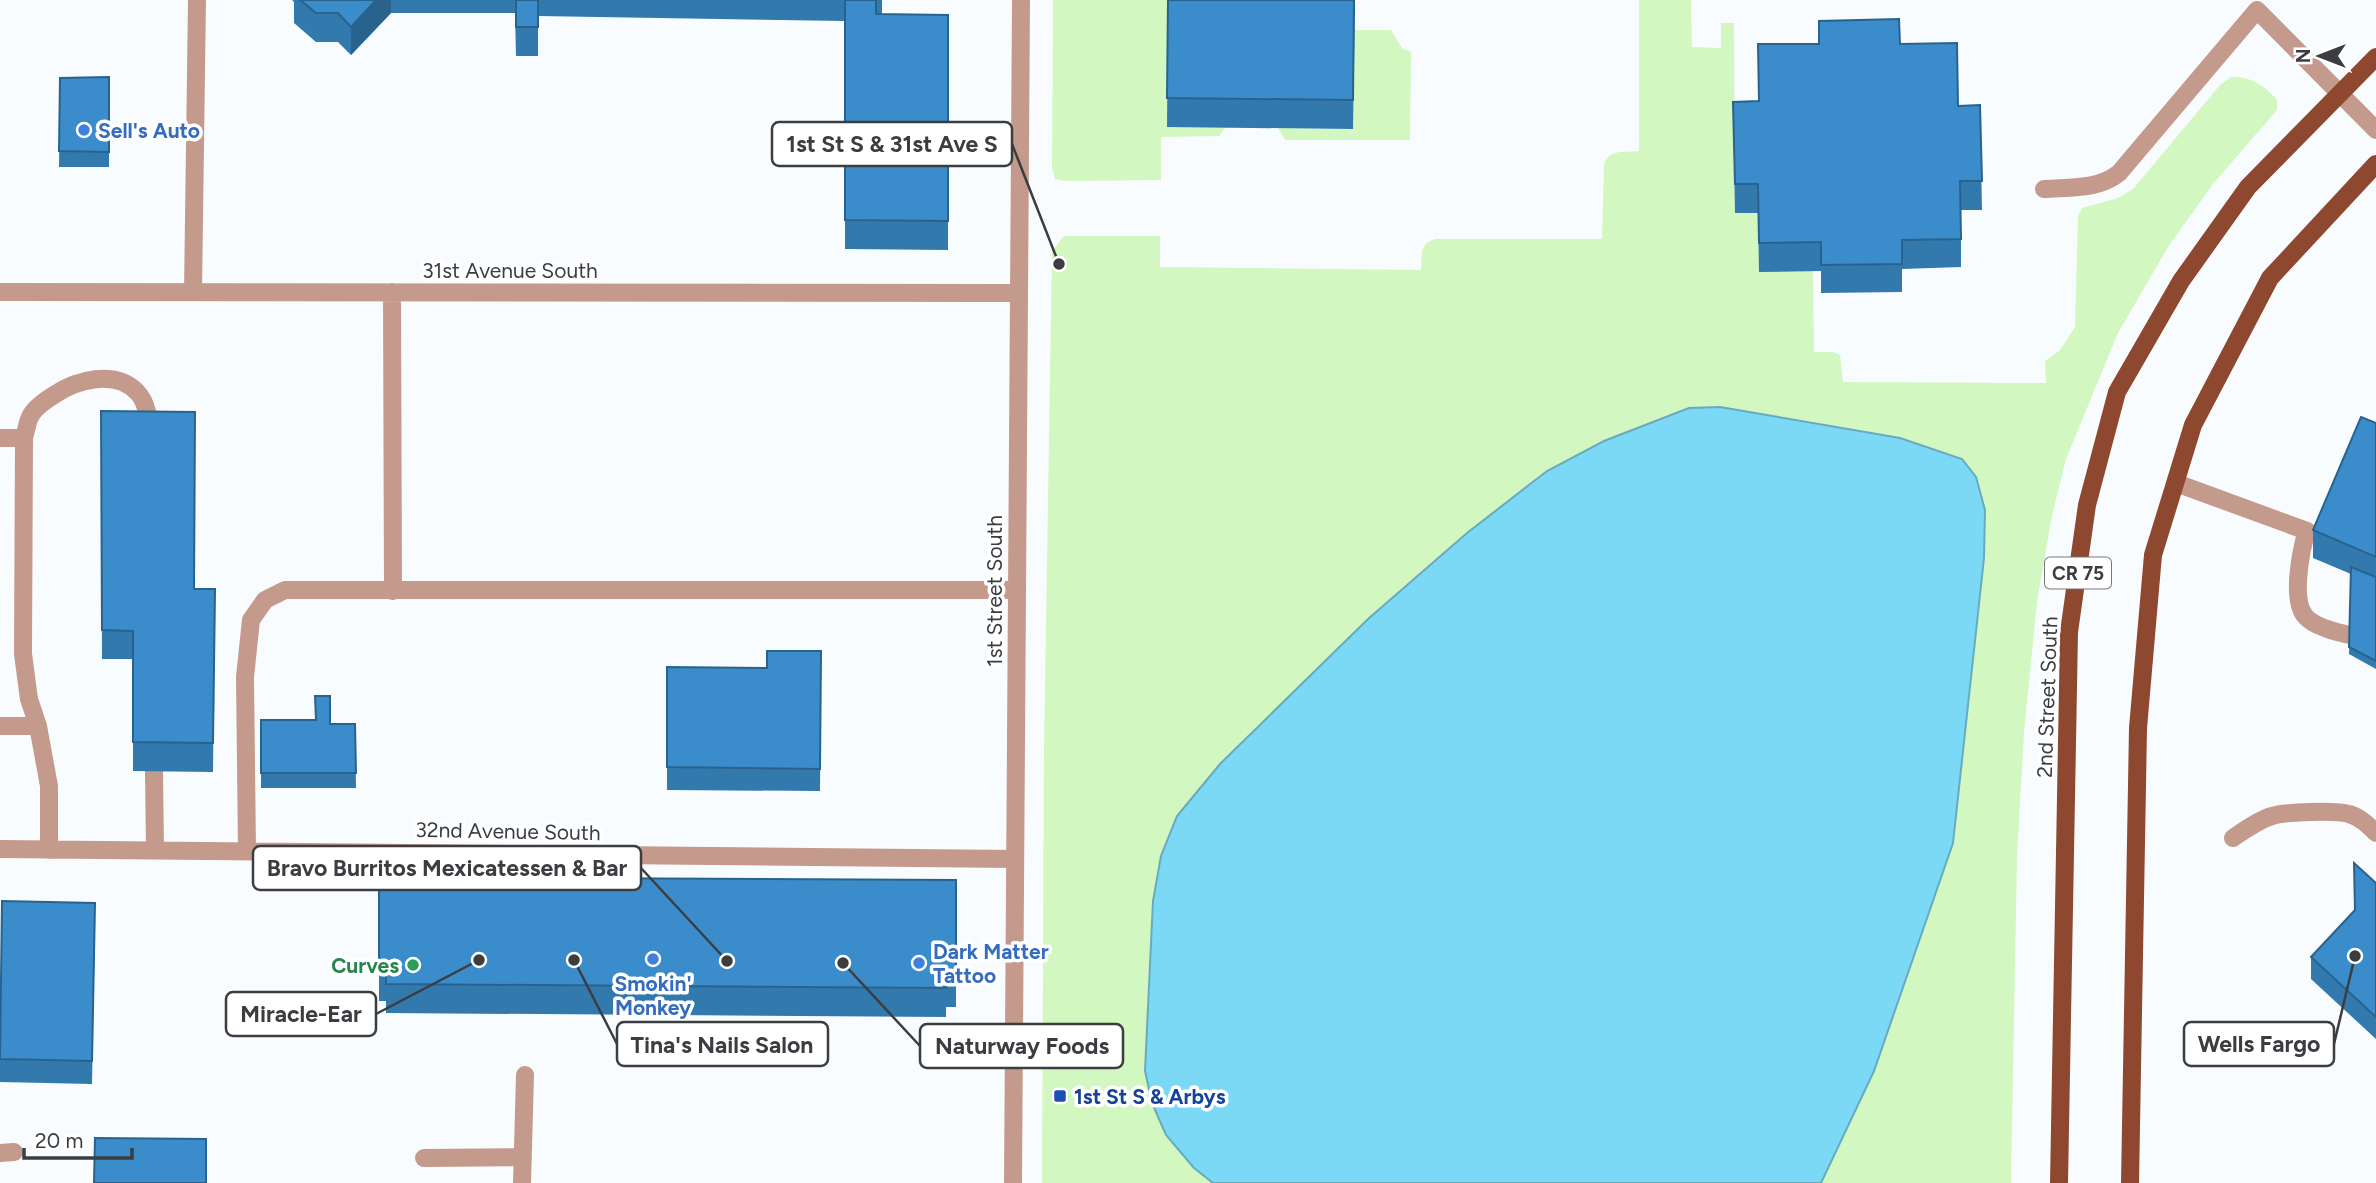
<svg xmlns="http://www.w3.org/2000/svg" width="2376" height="1183" font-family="Figtree,sans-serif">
	<rect width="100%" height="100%" fill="#f9fcfe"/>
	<path fill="#d2f7c0" d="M1053,0h116l57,127 -7,9 -58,1v43l-97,1 -9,-2 -3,-11z
		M1639,0h52l1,47 29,1v-25h13l1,190h23l55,58 1,81h19l7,3 3,27 203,1 -1,-22 15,-11 15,-23 3,-111 4,-8 36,-10 15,-9 87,-104 11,-8c21,0 33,8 46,23v10l-64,74 -45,63 -50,86 -52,126 -14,56 -15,87 -13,130 -7,125 -6,326h-969l2,-432 8,-500 12,-15h96v31l261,3 1,-19 4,-8 9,-4h167l2,-75c6,-16 21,-11 35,-13z
		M1354,30h37l11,18 9,4 -1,88h-125l-7,-12 75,1z"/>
	<path fill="#7cd9f6" stroke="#68aabf" stroke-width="2" d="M1720,407l180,31 62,21 14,18 9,33 -1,48 -31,285 -79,228 -53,112h-608l-19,-15 -28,-33 -14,-32 -7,-32 8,-170 8,-45 16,-40 43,-52 148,-145 99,-86 80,-62 57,-30 85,-33z"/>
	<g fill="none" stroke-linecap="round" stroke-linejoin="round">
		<path stroke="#c49a8c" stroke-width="18" d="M2044,189c26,-2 54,1 75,-16l138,-163 119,120
			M0,292l1019,1
			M193,292l4,-292
			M392,292l1,299
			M0,438h24
			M2176,483l131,48c-6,18 -16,69 -2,85 12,15 52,20 71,24
			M0,726h38
			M154,771l1,79
			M2233,838c12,-8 25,-18 39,-22 13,-4 64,-6 77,-2 11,3 19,11 27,19
			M0,849l1015,10
			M49,850v-64l-11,-60 -9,-27 -6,-45 1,-216c2,-6 3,-15 6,-21 4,-9 16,-17 24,-22 22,-15 61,-26 83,-3 10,10 12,27 13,41
			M247,851l-2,-174 6,-57 14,-20 20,-10h732
			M0,1153l14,-1
			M424,1158l99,-1
			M522,1183l3,-108
			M1013,1183l8,-1183"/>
		<path stroke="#8f4830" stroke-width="18" d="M2059,1183l10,-551 18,-127 30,-113 64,-111 67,-94 128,-130
			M2130,1183l8,-455 15,-173 40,-130 77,-147 106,-114"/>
	</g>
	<path fill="#3279ae" d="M292,0h590v14l66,1v235l-103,-1v-228l-307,-5v40h-22l-1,-43h-124l-40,42 -13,-13h-22l-22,-19v-21z
		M1168,0h187l-2,129 -186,-2z
		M1758,44h142l58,62 22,-1 2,105h-21v57l-59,2v23l-81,1v-22l-62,1 -1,-59h-23l-2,-111 26,-1z
		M109,77v90h-50l1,-89z
		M101,411l93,178h21l-2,183 -80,-1v-112h-31z
		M2376,423v246l-27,-15 2,-80 -38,-16v-28z
		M821,651l-1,140 -153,-1v-123l100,1z
		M261,720l69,4h25l1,64h-95z
		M379,877l577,3v127h-10v10l-560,-4v-12h-7z
		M2376,883v156l-65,-60v-22l44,-47z
		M95,926l-3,158 -92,-2v-71z"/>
	<path fill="#29638d" d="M376,0h15v13l-40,42v-28z"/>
	<path fill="#3a8dca" stroke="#29638d" stroke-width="2" d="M300,0h76l-25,27 -13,-14h-22z
		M516,0h22v27h-22z
		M845,0h31v14l72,1v206l-103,-1z
		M1168,0h186l-1,100 -186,-2z
		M1899,19l1,25 57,-1 1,63 22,-1 2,76h-22l1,58 -59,1v24l-81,1v-23l-62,1 -1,-59h-23l-2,-82 26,-1 -1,-57h61v-23z
		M109,77v75l-50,-1 1,-73z
		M101,411l94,1 -1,177h21l-2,154 -80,-1v-111l-31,-1z
		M2361,417l15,6v134l-63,-27z
		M2351,567l25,10v84l-27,-14z
		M767,651h54l-1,118 -153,-2v-100l100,1z
		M315,696h15v28h25l1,49h-95v-53h55z
		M2354,863l22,20v134l-65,-60 44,-47z
		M379,877l577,3v98h-10v10l-560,-4v-12h-7z
		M2,901l93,2 -3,158 -92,-2z
		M95,1138l111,1v44h-112z"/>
	<g fill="#3f7fe0" stroke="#fff" stroke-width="2.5">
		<circle cx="84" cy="130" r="7"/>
		<circle cx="653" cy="959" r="7"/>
		<circle cx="919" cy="963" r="7"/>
	</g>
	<circle fill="#2e9e5b" stroke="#fff" stroke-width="2.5" cx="413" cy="965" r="7"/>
	<rect fill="#1a4fb4" stroke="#fff" stroke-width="2.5" x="1053" y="1089" width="14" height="14" rx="3.5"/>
	<g text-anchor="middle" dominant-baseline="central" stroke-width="7" stroke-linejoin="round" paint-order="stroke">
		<rect fill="#fff" stroke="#767779" stroke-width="2" x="2045" y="557.5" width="66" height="31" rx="5"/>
		<g font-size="19" font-weight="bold" fill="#3b3d40">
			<text x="2078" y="573">CR 75</text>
		</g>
		<g font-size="21" font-weight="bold" fill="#366cbe" stroke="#fff" text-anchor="start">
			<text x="98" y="130">Sell's Auto</text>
			<text x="933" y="951">Dark Matter<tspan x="933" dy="24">Tattoo</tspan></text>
			<text x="653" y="983" text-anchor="middle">Smokin'<tspan x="653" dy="24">Monkey</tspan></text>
		</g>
		<g font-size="21" fill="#3b3d40" stroke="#fff">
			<text x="510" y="270">31st Avenue South</text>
			<text transform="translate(994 591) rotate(-90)">1st Street South</text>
			<text transform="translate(2047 697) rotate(-88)">2nd Street South</text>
			<text transform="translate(508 831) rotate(1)">32nd Avenue South</text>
		</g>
		<g font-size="21" font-weight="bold" fill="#27864d" stroke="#fff" text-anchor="end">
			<text x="399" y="965">Curves</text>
		</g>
		<g font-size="21" font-weight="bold" fill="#164399" stroke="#fff" text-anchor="start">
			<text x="1074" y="1096">1st St S &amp; Arbys</text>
		</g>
	</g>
	<path fill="none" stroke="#3b3d40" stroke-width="2.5" d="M1059 264L1012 144M727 961L641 868M479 960L376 1014M2355 956L2334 1044M574 960L617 1044M843 963L920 1046"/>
	<g fill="#3b3d40" stroke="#fff" stroke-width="2.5">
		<circle cx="1059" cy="264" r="7"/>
		<circle cx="727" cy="961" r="7"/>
		<circle cx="479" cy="960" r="7"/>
		<circle cx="2355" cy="956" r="7"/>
		<circle cx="574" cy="960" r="7"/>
		<circle cx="843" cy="963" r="7"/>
	</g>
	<g fill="#fff" stroke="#3b3d40" stroke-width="2.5">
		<rect x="772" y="122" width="240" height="44" rx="7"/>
		<rect x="253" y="846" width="388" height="44" rx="7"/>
		<rect x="226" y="992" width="150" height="44" rx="7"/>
		<rect x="2184" y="1022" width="150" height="44" rx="7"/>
		<rect x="617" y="1022" width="211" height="44" rx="7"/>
		<rect x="920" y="1024" width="203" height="44" rx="7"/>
	</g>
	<g font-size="23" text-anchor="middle" font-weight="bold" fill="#3b3d40">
		<text x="892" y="152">1st St S &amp; 31st Ave S</text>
		<text x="447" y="876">Bravo Burritos Mexicatessen &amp; Bar</text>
		<text x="301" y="1022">Miracle-Ear</text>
		<text x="2259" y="1052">Wells Fargo</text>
		<text x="722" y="1053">Tina's Nails Salon</text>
		<text x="1022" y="1054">Naturway Foods</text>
	</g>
	<g transform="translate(2320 56) rotate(270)" stroke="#ffffff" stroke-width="5" paint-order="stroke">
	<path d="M0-5L12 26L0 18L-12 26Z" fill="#3b3d40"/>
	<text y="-10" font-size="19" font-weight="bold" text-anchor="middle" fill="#3b3d40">N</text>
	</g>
	<path d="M24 1148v10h108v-10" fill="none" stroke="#3b3d40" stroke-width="3.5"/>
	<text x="35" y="1148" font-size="21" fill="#3b3d40" stroke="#ffffff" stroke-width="5" paint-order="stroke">20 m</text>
</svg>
